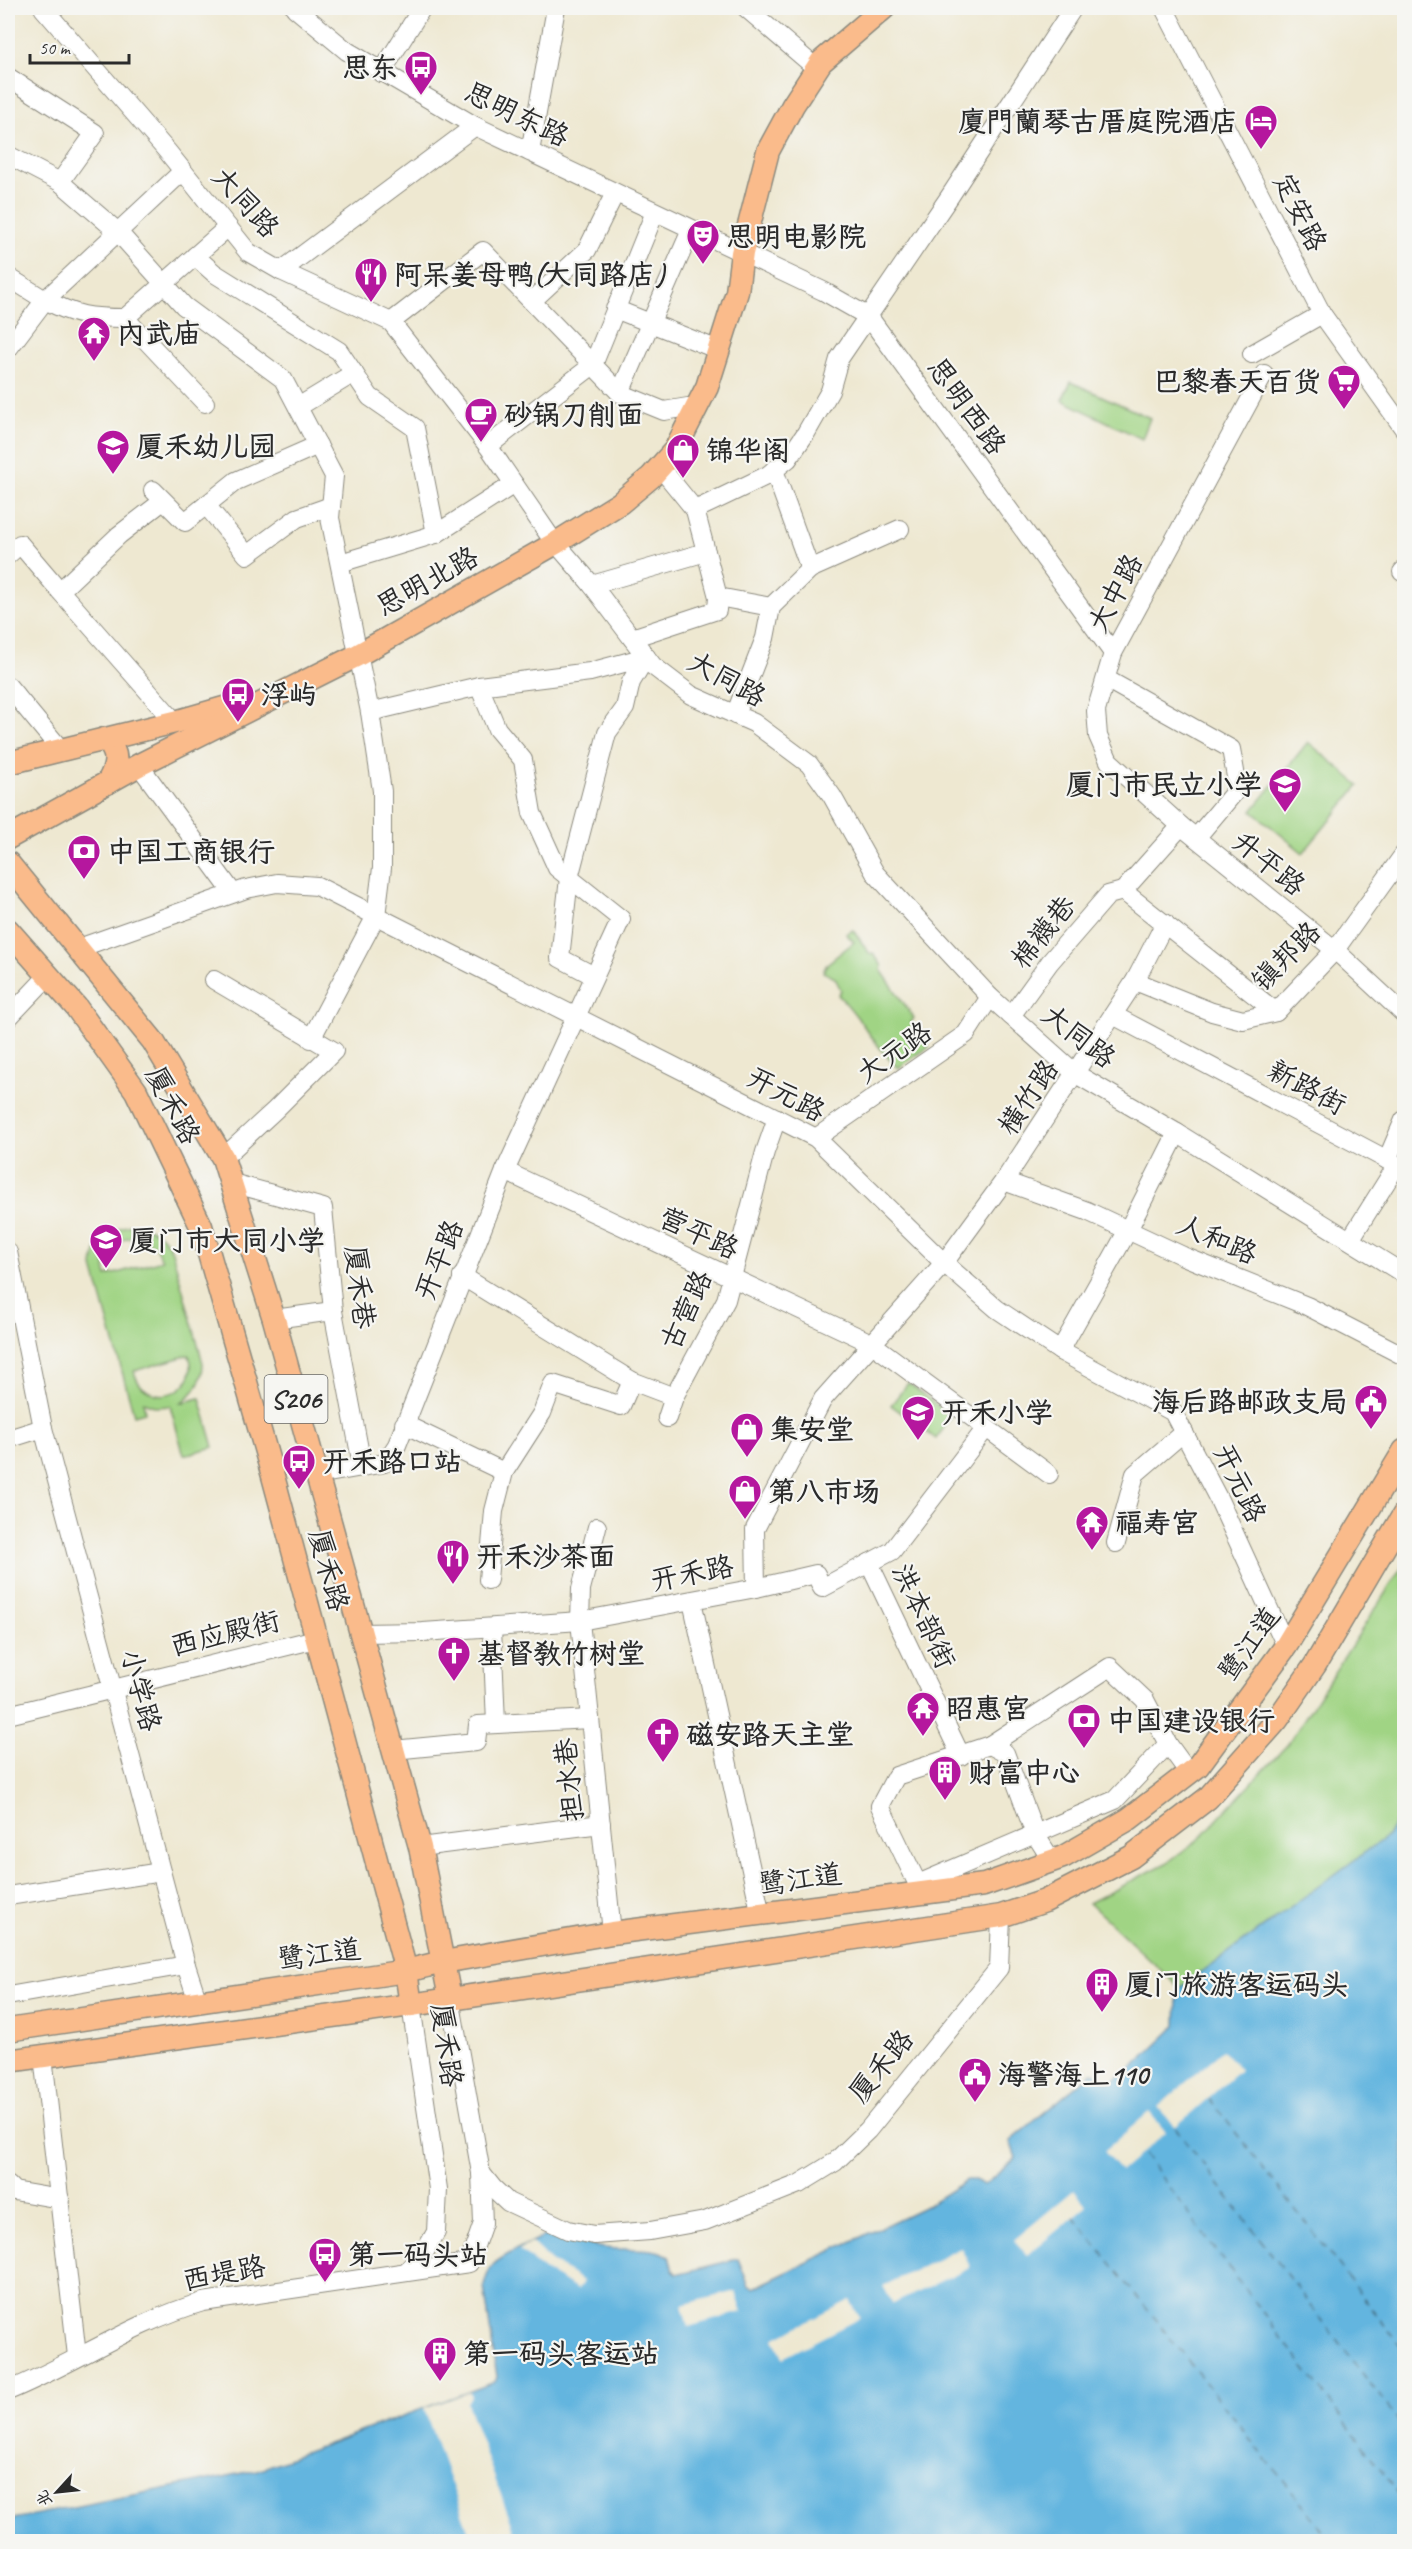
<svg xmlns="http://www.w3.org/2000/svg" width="1412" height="2549" font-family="Caveat,'LXGW WenKai TC',sans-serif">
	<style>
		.green { fill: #a0d484; stroke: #668058; stroke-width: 1.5; fill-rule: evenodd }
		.water { fill: #64b5df; stroke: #487085; stroke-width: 1.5 }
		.pier { fill: #eee8d1 }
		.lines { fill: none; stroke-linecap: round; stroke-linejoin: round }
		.ferry { stroke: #3f5b6a; stroke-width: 1.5; stroke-dasharray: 8 6; stroke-linecap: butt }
		.minor-casing { stroke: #8c8a7e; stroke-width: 20 }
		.major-casing { stroke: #8c8a7e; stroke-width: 25 }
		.minor { stroke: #fff; stroke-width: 18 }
		.major { stroke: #fabb8b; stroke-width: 22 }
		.labels { text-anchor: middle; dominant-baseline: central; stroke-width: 4.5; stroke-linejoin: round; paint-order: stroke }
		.shield { fill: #f6f6f2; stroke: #686867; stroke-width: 1.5 }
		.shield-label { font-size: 27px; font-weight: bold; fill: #2b2b2b }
		.poi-label { font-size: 28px; font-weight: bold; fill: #2b2b2b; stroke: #f6f6f2; text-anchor: start }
		.street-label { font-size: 28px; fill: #2b2b2b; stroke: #f6f6f2 }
	</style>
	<rect width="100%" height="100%" fill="#f6f6f2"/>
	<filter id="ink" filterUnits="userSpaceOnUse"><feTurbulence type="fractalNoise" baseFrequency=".0167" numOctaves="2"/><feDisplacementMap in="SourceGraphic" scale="12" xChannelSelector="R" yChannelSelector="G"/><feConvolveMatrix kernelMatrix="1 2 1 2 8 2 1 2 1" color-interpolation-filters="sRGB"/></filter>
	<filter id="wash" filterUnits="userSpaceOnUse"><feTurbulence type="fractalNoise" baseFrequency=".008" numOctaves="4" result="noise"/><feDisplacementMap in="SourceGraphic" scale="24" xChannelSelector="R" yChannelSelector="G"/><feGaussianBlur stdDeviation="1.35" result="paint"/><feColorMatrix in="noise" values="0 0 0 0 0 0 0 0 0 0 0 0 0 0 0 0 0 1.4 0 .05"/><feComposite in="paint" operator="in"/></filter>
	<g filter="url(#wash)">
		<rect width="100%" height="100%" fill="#eee8d1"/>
		<g class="green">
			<path d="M1071,382L1150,418L1142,439L1062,400Z"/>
			<path d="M1308,742L1359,785L1303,853L1252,811Z"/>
			<path d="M853,930L870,954L873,953L882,966L881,970L914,1018L911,1022L929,1047L898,1068C875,1047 861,1017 838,995L841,990L835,978L823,972L827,964L854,942L846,934Z"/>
			<path d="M131,1225C149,1225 164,1234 172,1251L203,1363C203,1381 195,1394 180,1403L200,1398L214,1447L184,1455L170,1406L157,1407L143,1402L145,1412L134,1415L93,1267C94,1244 108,1229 131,1225ZM138,1237L154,1245L162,1260L107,1276C100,1254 116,1236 138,1237ZM189,1355C203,1395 143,1412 134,1371Z"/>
			<path d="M908,1383L952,1417L936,1439L891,1405Z"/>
			<path d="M1404,1564V1808L1387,1836L1180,1988L1089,1903L1168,1862L1200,1838L1288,1744Z"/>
		</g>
		<path class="water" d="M1404,1808V2541L8,2542V2520L258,2470L495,2382L497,2377L484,2286C486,2278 488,2270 493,2265C499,2258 542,2235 551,2234C566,2234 588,2246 605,2248C624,2251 652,2245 669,2256L673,2270L677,2274L738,2259L749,2286L754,2288L928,2205L967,2180H975L984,2185L1016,2158L1010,2141L1092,2073H1098L1107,2082H1112L1141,2060L1176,2026L1177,1996L1180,1988L1387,1836Z"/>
		<g class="pier">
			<path d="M1223,2050L1240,2070L1175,2127L1158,2107Z"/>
			<path d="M1149,2112L1166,2132L1121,2171L1104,2151Z"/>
			<path d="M1074,2190L1087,2206L1027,2255L1014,2240Z"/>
			<path d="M531,2242L551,2261L583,2281L578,2290L544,2270L519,2250Z"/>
			<path d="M961,2248L970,2267L893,2304L883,2286Z"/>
			<path d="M736,2291L742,2312L688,2327L682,2305Z"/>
			<path d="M850,2300L860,2318L783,2358L774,2339Z"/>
			<path d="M469,2392L471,2396L467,2403L518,2541H472L424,2409Z"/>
		</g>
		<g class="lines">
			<g class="ferry">
				<path d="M1209,2098L1404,2350"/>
				<path d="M1175,2127L1404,2428"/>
				<path d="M1144,2154L1404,2501"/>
				<path d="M1074,2217L1332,2542"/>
			</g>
		</g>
	</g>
	<g filter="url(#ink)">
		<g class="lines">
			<defs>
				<g id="minor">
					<path d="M43,8L167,151L248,252L281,271L391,322L488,446L549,535L592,585L653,666L691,695L754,723L809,764L832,796L875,873L990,997L1076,1074L1177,1133L1404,1274"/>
					<path d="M295,8L347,51L475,126L823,291L869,317L1113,653"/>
					<path d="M746,8L809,62"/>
					<path d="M1164,8L1322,314L1404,429"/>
					<path d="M381,73L422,8"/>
					<path d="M8,77L95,133L60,182"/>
					<path d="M530,152L556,8"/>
					<path d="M8,155L60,182L118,232L184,306L283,379L334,476L330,518L370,712L382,791V868L376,916L311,1039"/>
					<path d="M195,256L214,273L339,351L370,397L415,428L436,534"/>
					<path d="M281,271L475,126"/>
					<path d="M8,277L45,300L183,171"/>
					<path d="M532,301L587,250L615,193"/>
					<path d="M615,309L711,347"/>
					<path d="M125,318L205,403"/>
					<path d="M391,322L483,251L620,393L664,411L688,407"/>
					<path d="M8,349L45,300C76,316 90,318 125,318L228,227"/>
					<path d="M1252,354L1322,314"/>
					<path d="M1264,374L1113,653L1096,711L1098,736L1109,761L1181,826L1335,950L1404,1014"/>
					<path d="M620,393L691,230"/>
					<path d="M298,407L354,373"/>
					<path d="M488,446L593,365L655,212"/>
					<path d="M774,470L810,569"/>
					<path d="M153,490L185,522L236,481L318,445"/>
					<path d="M163,501L119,535L60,591L175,722"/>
					<path d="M206,505L247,555L297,518L331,506"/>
					<path d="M695,510L768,475L788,459L806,433L830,391L839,359L950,196L1073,8"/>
					<path d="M8,555L20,544L60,591"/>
					<path d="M340,563L436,534L514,484"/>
					<path d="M1402,572L1404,570"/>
					<path d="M592,585L706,552"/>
					<path d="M718,597L771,607"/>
					<path d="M632,638L717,610L718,597L695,510L660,467"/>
					<path d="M1106,679L1231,749L1238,788L1196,838"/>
					<path d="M8,686L61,750"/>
					<path d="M370,712L479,686L590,672L646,657"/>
					<path d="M735,715L765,638L771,607L810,569L900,529"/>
					<path d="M139,765L233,893"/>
					<path d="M1181,826L1123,891L1276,1012"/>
					<path d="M79,948L246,889L277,883L317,886L816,1138L944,1263L997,1309L1060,1351L1173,1412L1219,1500L1286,1646"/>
					<path d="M594,976L560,958L569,878L607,733L625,708L631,682L646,657"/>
					<path d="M214,980L334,1051L275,1110L223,1158"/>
					<path d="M1135,981L1212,1012L1243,1020L1276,1012L1335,950L1404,854"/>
					<path d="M1113,1015L1397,1165L1350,1240"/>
					<path d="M1011,1016L1050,962L1108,895L1123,891"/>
					<path d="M8,1018L48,976"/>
					<path d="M816,1138L966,1034L990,997"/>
					<path d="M1387,1160L1404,1120"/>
					<path d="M505,1171L871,1343L1049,1474"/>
					<path d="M1004,1181L1087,1211L1183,1256L1307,1306L1404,1356"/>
					<path d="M232,1183L323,1208L333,1311L362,1465"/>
					<path d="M8,1252L43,1428L186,1965L8,1996"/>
					<path d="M462,1276L632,1381L674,1397"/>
					<path d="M274,1319L333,1311"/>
					<path d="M1060,1351L1128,1230L1177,1133"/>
					<path d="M667,1418L674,1397L726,1300L765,1152L777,1118"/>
					<path d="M404,1424L504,1472"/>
					<path d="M8,1439L43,1428"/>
					<path d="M317,1475L385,1463L397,1445L505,1171L621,919L557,868L532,813L523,760L497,729L479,686"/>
					<path d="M597,1527L581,1589L580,1621L612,1933"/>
					<path d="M1116,1543L1135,1474L1184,1432"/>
					<path d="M869,1563L961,1756"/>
					<path d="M488,1580L494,1511L504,1472L542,1413L553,1384L621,1406L632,1381"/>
					<path d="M756,1588L816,1574L822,1588L892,1551L986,1428"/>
					<path d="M692,1601L761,1915"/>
					<path d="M492,1628L496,1724"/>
					<path d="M360,1633L423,1632L580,1621L756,1588L755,1529L823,1399L944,1263L1004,1181L1135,981L1165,923"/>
					<path d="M8,1715L316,1639"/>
					<path d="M1168,1744L1189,1773"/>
					<path d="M393,1750L476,1742L478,1725L590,1719"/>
					<path d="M420,1847L601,1824"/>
					<path d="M918,1884L1115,1800L1168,1744L1145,1700L1110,1667L990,1745"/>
					<path d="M922,1893L880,1806L896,1776L990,1745L1005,1753L1035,1834L1052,1861"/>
					<path d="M8,1896L161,1872"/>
					<path d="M186,1965L198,2002"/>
					<path d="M43,2056L77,2356"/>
					<path d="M481,2173L493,2188L508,2202L568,2230L594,2235L650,2231L705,2221L799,2184L835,2162L868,2130L999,1968L1001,1916"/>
					<path d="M8,2185L14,2191L60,2199"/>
					<path d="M406,2272L424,2253L436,2232L438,2189L411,2005"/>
					<path d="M8,2391C74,2364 133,2322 203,2302L469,2263L483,2223L481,2173L450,1998"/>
				</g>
				<g id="major">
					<path d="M105,739C120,753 117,766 108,782"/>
					<path d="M8,763L175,722L241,703"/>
					<path d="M8,838L139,765L358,655L556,543L620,503L651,477L675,450L707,387L737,292L742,253L768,151L793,105L821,62L884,8"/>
					<path d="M8,863L153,1041L223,1158L274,1319L420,1847L450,1998"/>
					<path d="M8,930L76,1007L136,1091L201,1226L273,1476L406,1971L411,2005"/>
					<path d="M8,2030L406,1971L443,1962L612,1933L984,1885L1063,1857L1129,1819L1198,1766L1286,1646L1404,1451"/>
					<path d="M8,2061L411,2005L1001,1916L1045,1901L1131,1857L1208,1798L1277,1720L1315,1665L1404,1514"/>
				</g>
			</defs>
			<use href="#minor" class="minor-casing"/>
			<use href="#major" class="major-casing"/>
			<use href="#minor" class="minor"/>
			<use href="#major" class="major"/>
		</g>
	</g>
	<defs>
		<symbol id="bus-pin" viewBox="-11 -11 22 30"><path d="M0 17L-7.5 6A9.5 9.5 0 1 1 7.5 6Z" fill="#b5179e" stroke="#f6f6f2"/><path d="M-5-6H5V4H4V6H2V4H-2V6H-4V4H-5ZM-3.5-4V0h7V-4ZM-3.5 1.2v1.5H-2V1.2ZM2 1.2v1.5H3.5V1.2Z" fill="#fff"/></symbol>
		<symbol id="hotel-pin" viewBox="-11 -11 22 30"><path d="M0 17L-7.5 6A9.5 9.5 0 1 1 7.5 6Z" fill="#b5179e" stroke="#f6f6f2"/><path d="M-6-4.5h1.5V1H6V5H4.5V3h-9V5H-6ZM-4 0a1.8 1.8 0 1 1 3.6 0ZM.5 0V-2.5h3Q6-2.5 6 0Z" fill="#fff"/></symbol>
		<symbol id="theatre-pin" viewBox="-11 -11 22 30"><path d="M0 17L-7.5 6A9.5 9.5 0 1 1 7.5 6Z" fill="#b5179e" stroke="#f6f6f2"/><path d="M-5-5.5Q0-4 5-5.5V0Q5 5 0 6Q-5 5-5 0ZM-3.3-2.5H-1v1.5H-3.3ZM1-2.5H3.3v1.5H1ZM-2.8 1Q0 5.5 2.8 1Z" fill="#fff"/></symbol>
		<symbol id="restaurant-pin" viewBox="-11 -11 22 30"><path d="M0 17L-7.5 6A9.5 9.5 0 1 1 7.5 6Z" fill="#b5179e" stroke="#f6f6f2"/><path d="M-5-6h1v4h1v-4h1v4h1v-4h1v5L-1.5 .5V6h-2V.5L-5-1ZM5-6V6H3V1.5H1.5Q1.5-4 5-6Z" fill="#fff"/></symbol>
		<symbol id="temple-pin" viewBox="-11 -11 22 30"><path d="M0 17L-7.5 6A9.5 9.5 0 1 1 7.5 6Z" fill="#b5179e" stroke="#f6f6f2"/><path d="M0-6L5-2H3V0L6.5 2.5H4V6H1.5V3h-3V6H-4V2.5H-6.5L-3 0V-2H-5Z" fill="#fff"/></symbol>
		<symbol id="supermarket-pin" viewBox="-11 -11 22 30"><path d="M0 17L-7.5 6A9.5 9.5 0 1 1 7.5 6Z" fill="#b5179e" stroke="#f6f6f2"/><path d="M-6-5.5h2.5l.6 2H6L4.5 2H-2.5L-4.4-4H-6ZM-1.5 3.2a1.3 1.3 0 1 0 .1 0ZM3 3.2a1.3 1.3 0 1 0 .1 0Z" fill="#fff"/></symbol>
		<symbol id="cafe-pin" viewBox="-11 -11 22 30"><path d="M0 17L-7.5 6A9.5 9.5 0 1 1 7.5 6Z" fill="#b5179e" stroke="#f6f6f2"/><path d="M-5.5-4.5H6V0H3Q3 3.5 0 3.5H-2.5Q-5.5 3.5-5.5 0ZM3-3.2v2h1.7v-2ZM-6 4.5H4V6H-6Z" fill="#fff"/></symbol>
		<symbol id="school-pin" viewBox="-11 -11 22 30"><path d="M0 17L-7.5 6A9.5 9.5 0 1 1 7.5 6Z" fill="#b5179e" stroke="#f6f6f2"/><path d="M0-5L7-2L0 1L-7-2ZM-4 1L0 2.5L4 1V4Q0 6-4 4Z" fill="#fff"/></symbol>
		<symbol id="shop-pin" viewBox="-11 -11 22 30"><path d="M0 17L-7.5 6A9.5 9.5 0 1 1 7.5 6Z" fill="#b5179e" stroke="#f6f6f2"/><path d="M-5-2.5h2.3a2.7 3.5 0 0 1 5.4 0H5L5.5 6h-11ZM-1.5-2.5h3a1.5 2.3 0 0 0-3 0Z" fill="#fff"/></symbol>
		<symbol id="bank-pin" viewBox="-11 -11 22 30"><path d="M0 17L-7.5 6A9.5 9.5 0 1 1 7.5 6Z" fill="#b5179e" stroke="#f6f6f2"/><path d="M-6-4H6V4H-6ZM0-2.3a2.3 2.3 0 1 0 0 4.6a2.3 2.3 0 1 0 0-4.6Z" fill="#fff"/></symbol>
		<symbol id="civic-pin" viewBox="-11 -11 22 30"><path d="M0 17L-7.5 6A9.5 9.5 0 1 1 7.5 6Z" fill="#b5179e" stroke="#f6f6f2"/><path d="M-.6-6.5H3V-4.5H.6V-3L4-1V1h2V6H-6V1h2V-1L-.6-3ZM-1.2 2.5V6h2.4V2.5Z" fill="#fff"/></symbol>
		<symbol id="church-pin" viewBox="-11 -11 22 30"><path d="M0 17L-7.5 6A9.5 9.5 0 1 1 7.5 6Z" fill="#b5179e" stroke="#f6f6f2"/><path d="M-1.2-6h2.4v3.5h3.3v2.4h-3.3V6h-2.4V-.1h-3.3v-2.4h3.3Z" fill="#fff"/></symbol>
		<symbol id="building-pin" viewBox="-11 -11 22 30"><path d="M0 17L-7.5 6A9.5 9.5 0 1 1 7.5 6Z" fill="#b5179e" stroke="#f6f6f2"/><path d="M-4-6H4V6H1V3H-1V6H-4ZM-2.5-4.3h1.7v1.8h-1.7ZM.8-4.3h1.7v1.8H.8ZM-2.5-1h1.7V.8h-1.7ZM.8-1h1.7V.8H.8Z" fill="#fff"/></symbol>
	</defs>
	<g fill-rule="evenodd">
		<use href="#bus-pin" x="402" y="48" width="38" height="52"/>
		<use href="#hotel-pin" x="1242" y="102" width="38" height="52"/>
		<use href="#theatre-pin" x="684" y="217" width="38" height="52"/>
		<use href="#restaurant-pin" x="352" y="255" width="38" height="52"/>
		<use href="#temple-pin" x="75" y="314" width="38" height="52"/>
		<use href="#supermarket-pin" x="1325" y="362" width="38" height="52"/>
		<use href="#cafe-pin" x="462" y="395" width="38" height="52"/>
		<use href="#school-pin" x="94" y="427" width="38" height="52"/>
		<use href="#shop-pin" x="664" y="431" width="38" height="52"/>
		<use href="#bus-pin" x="219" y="675" width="38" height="52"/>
		<use href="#school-pin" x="1266" y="765" width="38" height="52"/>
		<use href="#bank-pin" x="65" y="832" width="38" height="52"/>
		<use href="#school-pin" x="87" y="1221" width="38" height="52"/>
		<use href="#civic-pin" x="1352" y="1382" width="38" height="52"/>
		<use href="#school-pin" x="899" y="1393" width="38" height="52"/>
		<use href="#shop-pin" x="728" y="1410" width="38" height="52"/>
		<use href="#bus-pin" x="280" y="1442" width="38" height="52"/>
		<use href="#shop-pin" x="726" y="1472" width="38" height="52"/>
		<use href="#temple-pin" x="1073" y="1503" width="38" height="52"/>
		<use href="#restaurant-pin" x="434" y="1537" width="38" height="52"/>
		<use href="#church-pin" x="435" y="1634" width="38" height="52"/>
		<use href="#temple-pin" x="904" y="1689" width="38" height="52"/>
		<use href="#bank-pin" x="1065" y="1701" width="38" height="52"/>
		<use href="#church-pin" x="644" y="1715" width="38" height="52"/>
		<use href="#building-pin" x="926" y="1753" width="38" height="52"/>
		<use href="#building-pin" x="1083" y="1965" width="38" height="52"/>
		<use href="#civic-pin" x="956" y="2055" width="38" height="52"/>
		<use href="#bus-pin" x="306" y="2235" width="38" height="52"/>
		<use href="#building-pin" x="421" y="2334" width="38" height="52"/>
	</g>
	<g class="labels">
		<rect class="shield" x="264.5" y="1375" width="63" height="48" rx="4.5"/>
		<g class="shield-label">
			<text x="296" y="1399">S206</text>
		</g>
		<g class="poi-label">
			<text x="398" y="67" text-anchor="end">思东</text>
			<text x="1238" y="121" text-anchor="end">廈門蘭琴古厝庭院酒店</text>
			<text x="726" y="236">思明电影院</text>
			<text x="394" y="274">阿呆姜母鸭(大同路店)</text>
			<text x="117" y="333">内武庙</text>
			<text x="1321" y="381" text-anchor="end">巴黎春天百货</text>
			<text x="504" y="414">砂锅刀削面</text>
			<text x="136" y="446">厦禾幼儿园</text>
			<text x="706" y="450">锦华阁</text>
			<text x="261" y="694">浮屿</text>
			<text x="1262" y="784" text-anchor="end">厦门市民立小学</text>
			<text x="107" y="851">中国工商银行</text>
			<text x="129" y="1240">厦门市大同小学</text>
			<text x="1348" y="1401" text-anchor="end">海后路邮政支局</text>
			<text x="941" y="1412">开禾小学</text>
			<text x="770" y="1429">集安堂</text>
			<text x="322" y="1461">开禾路口站</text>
			<text x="768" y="1491">第八市场</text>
			<text x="1115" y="1522">福寿宫</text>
			<text x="476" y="1556">开禾沙茶面</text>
			<text x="477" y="1653">基督教竹树堂</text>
			<text x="946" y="1708">昭惠宫</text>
			<text x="1107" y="1720">中国建设银行</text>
			<text x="686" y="1734">磁安路天主堂</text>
			<text x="968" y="1772">财富中心</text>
			<text x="1125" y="1984">厦门旅游客运码头</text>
			<text x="998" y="2074">海警海上110</text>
			<text x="348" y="2254">第一码头站</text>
			<text x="463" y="2353">第一码头客运站</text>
		</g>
		<g class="street-label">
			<text transform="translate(517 114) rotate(26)">思明东路</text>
			<text transform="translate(246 202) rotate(48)">大同路</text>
			<text transform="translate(1300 212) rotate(63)">定安路</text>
			<text transform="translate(967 406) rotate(54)">思明西路</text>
			<text transform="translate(427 581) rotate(-29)">思明北路</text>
			<text transform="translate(1115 593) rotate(-62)">大中路</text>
			<text transform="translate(727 679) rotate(29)">大同路</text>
			<text transform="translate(1269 863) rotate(39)">升平路</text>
			<text transform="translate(1043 932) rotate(-51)">棉襪巷</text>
			<text transform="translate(1286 956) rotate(-45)">镇邦路</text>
			<text transform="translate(1079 1036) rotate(38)">大同路</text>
			<text transform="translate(894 1052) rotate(-35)">大元路</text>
			<text transform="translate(1307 1087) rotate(28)">新路街</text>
			<text transform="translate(786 1094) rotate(28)">开元路</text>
			<text transform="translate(1028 1097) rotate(-56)">横竹路</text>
			<text transform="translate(173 1105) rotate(62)">厦禾路</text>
			<text transform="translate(699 1233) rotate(25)">营平路</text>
			<text transform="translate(1217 1239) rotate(23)">人和路</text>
			<text transform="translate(439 1260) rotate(-68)">开平路</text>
			<text transform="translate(360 1287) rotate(83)">厦禾巷</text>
			<text transform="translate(686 1310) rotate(-65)">古营路</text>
			<text transform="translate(1240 1483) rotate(64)">开元路</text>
			<text transform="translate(329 1570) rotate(75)">厦禾路</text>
			<text transform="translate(692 1573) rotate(-11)">开禾路</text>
			<text transform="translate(924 1616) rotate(65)">洪本部街</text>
			<text transform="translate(225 1633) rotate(-14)">西应殿街</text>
			<text transform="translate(1249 1644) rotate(-55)">鹭江道</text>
			<text transform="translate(141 1690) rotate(75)">小学路</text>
			<text transform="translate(569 1780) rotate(-96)">担水巷</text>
			<text transform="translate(800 1879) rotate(-8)">鹭江道</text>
			<text transform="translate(319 1954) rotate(-8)">鹭江道</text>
			<text transform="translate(447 2045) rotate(82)">厦禾路</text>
			<text transform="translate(881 2066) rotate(-51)">厦禾路</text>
			<text transform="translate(224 2273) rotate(-11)">西堤路</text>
		</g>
	</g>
	<rect width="1412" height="2549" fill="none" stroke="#f6f6f2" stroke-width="30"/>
	<g transform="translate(57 2492) rotate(243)" stroke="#f6f6f2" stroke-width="4.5" paint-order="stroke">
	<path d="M0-4.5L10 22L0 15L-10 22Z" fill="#2b2b2b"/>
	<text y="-9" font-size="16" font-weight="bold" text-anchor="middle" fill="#2b2b2b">北</text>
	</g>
	<path d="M30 54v9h99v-9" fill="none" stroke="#2b2b2b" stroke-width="3"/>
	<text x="39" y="54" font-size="18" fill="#2b2b2b" stroke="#f6f6f2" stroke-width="4.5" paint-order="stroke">50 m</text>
</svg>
